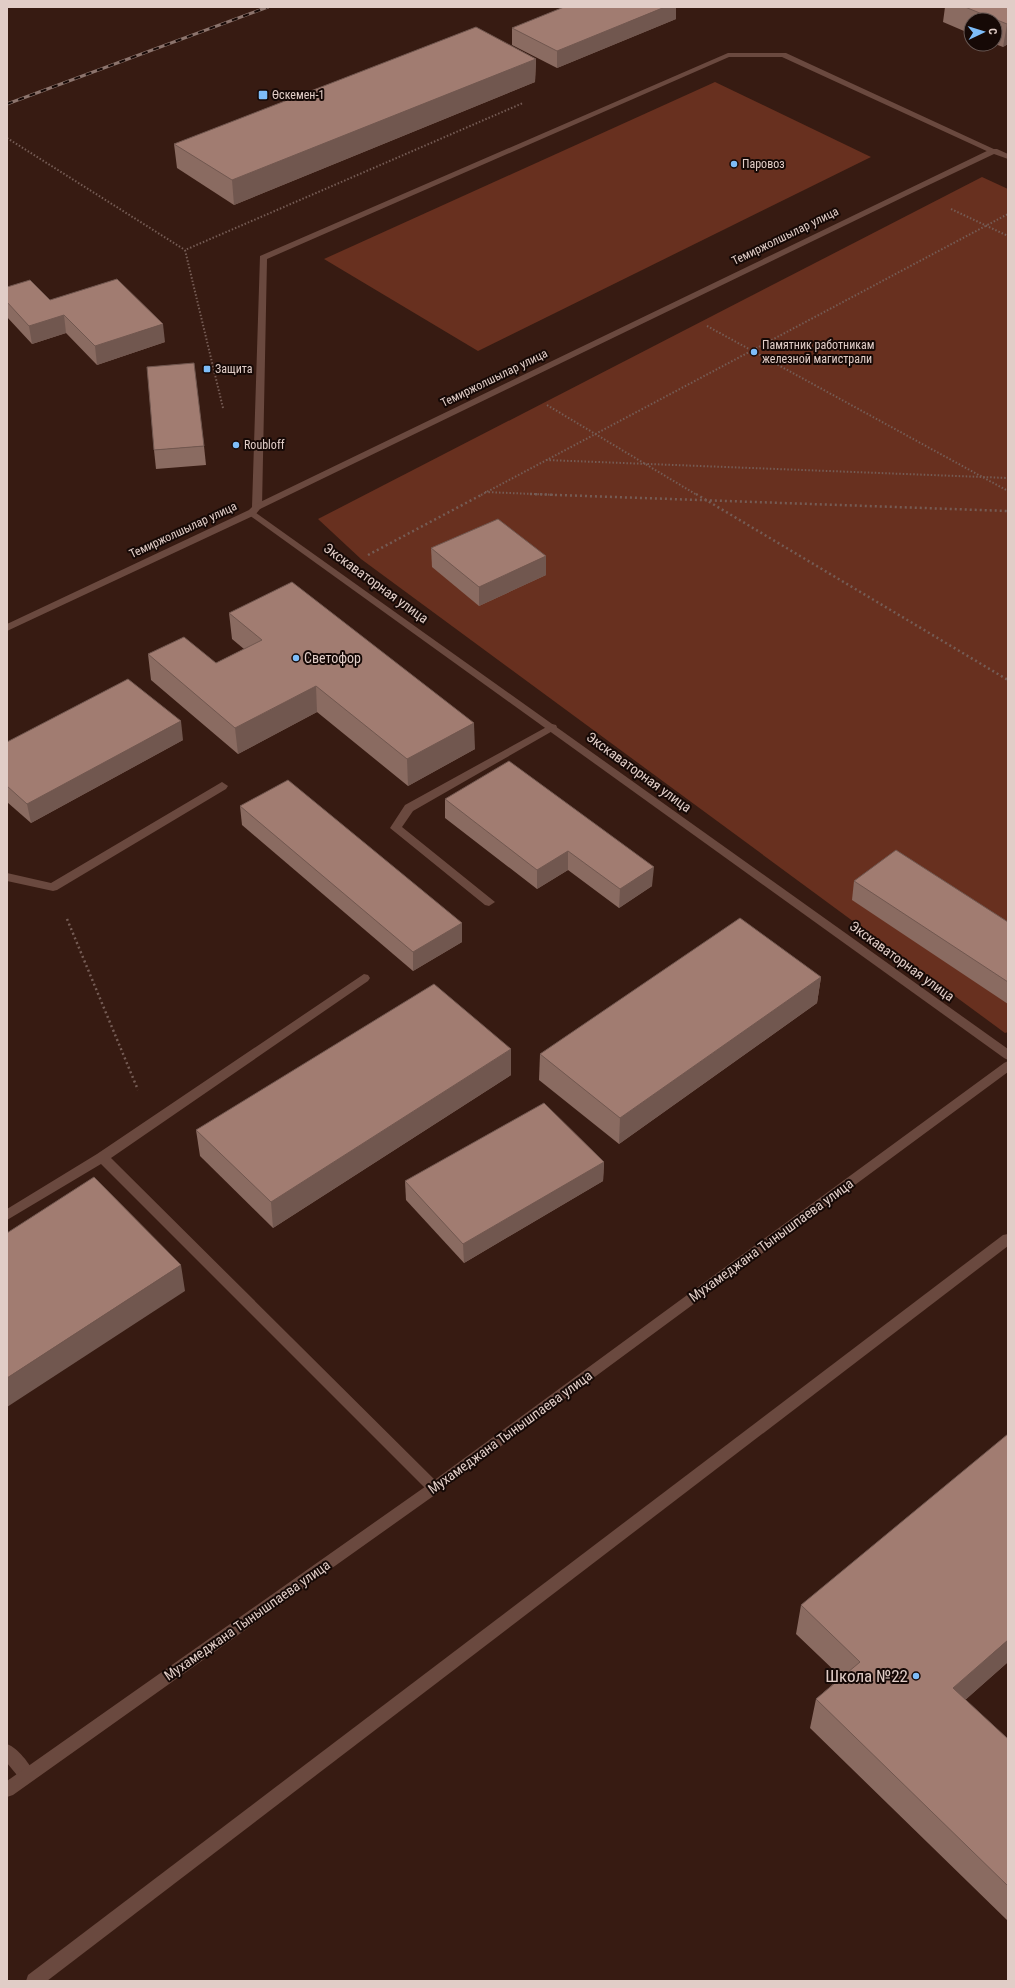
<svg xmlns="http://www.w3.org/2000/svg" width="1015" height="1988" font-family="'Roboto Condensed',sans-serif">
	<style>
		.green { fill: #68301f }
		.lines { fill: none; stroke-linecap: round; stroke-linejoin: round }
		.path-far1 { stroke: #755c55; stroke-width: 2; stroke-dasharray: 1.5 2; stroke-linecap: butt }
		.path { stroke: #755c55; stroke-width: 2.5; stroke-dasharray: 2 3; stroke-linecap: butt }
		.lane { fill: #6a493f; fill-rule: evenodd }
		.street { fill: #6a493f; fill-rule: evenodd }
		.secondary { fill: #6a493f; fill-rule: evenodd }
		.rail-casing { stroke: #8c746d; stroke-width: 3 }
		.rail { stroke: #160906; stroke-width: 2; stroke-dasharray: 6; stroke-linecap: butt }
		.wall { fill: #8a6b61 }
		.shaded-wall { fill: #71574f }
		.building { fill: #a17c71; stroke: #71574f }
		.poi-dot { fill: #7ebdf9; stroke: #160906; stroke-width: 1.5 }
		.labels { text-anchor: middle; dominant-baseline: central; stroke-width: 4; stroke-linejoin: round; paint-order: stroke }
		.far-poi-label { font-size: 12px; fill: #e1cdc7; stroke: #160906; text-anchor: start }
		.far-street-label { font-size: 12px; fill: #e1cdc7; stroke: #160906 }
		.street-label { font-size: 14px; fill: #e1cdc7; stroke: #160906 }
		.poi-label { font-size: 14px; fill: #e1cdc7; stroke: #160906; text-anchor: start }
		.near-poi-label { font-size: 17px; fill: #e1cdc7; stroke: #160906; text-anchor: end }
	</style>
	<rect width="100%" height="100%" fill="#371b12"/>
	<g class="green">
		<path d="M715,82L871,157L478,351L324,259Z"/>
		<path d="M982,177L1008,189V1032L1005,1033L361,559L318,519Z"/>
	</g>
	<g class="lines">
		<g class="path-far1">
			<path d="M7,138L185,250"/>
			<path d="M951,209L1008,236"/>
			<path d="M707,326L1008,491"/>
			<path d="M547,405L697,495"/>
			<path d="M223,408L185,250L523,103"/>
			<path d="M546,460L1008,478"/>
			<path d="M485,492L558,495"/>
			<path d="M481,495L1008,214"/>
		</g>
		<g class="path">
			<path d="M530,494L1008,511"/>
			<path d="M696,494L1008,680"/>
			<path d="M368,555L483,494"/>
			<path d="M67,919L138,1090"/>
		</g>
		<g class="lane">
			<path d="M728,53H786L998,151L991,153L782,57H729L267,259L262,507L260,509H254L252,507L260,256Z"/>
			<path d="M552,724L556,725L557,727L556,729L413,811L402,827L495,902L489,906L485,905L390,828L405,805Z"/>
			<path d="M222,782L228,786L226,789L57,890L53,891L7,881V873L51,883Z"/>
			<path d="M364,974L368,975L370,978L368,981L111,1158L439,1484L441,1488L439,1492L434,1494L429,1492L101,1164L7,1220V1209L97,1154Z"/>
			<path d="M1008,1234V1246L47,1981H26L28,1975L1003,1235Z"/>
			<path d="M7,1744C18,1748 30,1764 35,1775L33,1780L27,1782L21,1780L7,1763Z"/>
		</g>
		<g class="street">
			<path d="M252,510L1008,1049V1060L1004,1058L249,515L247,513L249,511Z"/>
			<path d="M1008,1061V1072L439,1492L13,1795L7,1797V1781L429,1484L1004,1063Z"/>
		</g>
		<path class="secondary" d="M991,149H997L1008,154V159L994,154L914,192L260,509L255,515L7,631V624L249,510L254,505Z"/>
		<defs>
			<path id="rail" d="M7,104L268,7"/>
		</defs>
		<use href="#rail" class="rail-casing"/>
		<use href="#rail" class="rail"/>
	</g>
	<g class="wall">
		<path d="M945,7H1008V44L1003,47L995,44V20H971V34L943,22Z"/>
		<path d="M676,19L557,68L512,45V28Z"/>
		<path d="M536,59L535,82L234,205L177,168L174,144Z"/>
		<path d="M7,287L50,300L165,342L97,365L66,333L32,344L7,317Z"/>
		<path d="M204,446L206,465L156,469L154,450Z"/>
		<path d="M431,548L546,575L479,606L432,567Z"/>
		<path d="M229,613L475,749L408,786L317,712L238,754L151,680L148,654L216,663L244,649L232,639Z"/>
		<path d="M183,740L31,823L7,802V742Z"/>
		<path d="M445,799L652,886L619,908L568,870L537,889L445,818Z"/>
		<path d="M240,806L462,923V942L413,971L242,825Z"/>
		<path d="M854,881L1008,922V1004L852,900Z"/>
		<path d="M821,977L817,1003L619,1144L539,1080L540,1054Z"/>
		<path d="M511,1049V1075L273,1228L200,1156L196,1130Z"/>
		<path d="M604,1162L603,1181L464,1263L406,1200L405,1181Z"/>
		<path d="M801,1605L1008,1662L965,1700L1008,1739V1921L810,1728L816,1699L841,1677L796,1634Z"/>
	</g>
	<g class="shaded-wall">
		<path d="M665,7H676V19L557,68V51Z"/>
		<path d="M1008,23V44L1003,47L1007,24Z"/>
		<path d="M536,59L535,82L234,205L232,180Z"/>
		<path d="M64,315L66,333L32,344L29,326Z"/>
		<path d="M163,324L165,342L97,365L95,346Z"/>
		<path d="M546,556V575L479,606V587Z"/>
		<path d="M316,686L317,712L238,754L235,728Z"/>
		<path d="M181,721L183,740L31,823L27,804Z"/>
		<path d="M474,723L475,749L408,786L407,759Z"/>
		<path d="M568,851V870L537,889V870Z"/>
		<path d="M654,867L652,886L619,908L620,889Z"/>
		<path d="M462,923V942L413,971V952Z"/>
		<path d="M821,977L817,1003L619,1144L620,1118Z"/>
		<path d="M511,1049V1075L273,1228L271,1202Z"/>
		<path d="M604,1162L603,1181L464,1263L463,1244Z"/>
		<path d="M181,1265L185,1291L7,1407V1378Z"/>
		<path d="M1008,1640V1662L946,1717L953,1688Z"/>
	</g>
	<g class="building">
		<path d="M564,7H665L557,51L512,28Z"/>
		<path d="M965,7H1008V23L1007,24Z"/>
		<path d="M476,27L536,59L232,180L174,144Z"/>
		<path d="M117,279L163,324L95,346L64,315L29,326L7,302V287L30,280L50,300Z"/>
		<path d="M194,363L204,446L154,450L147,367Z"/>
		<path d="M498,519L546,556L479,587L431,548Z"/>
		<path d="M292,582L474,723L407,759L316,686L235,728L148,654L184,637L216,663L262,640L229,613Z"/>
		<path d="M128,679L181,721L27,804L7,786V742Z"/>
		<path d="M509,761L654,867L620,889L568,851L537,870L445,799Z"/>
		<path d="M288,780L462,923L413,952L240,806Z"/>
		<path d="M896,850L1008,922V982L854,881Z"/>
		<path d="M740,918L821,977L620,1118L540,1054Z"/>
		<path d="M434,984L511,1049L271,1202L196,1130Z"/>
		<path d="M544,1103L604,1162L463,1244L405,1181Z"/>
		<path d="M94,1177L181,1265L7,1378V1233Z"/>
		<path d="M1008,1434V1640L953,1688L1008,1739V1886L816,1699L860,1662L801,1605Z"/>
	</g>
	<g class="poi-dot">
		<rect x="258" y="90" width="10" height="10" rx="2"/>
		<circle cx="734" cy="164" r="4"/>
		<circle cx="754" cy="352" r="4"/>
		<rect x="203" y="365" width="8" height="8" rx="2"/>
		<circle cx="236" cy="445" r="4"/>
		<circle cx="296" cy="658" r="4"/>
		<circle cx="916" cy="1676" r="4"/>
	</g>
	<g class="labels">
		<g class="far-poi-label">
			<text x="272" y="95">Өскемен-1</text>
			<text x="742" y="164">Паровоз</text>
			<text x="762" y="345">Памятник работникам<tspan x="762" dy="14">железной магистрали</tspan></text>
			<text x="215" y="369">Защита</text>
			<text x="244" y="445">Roubloff</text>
		</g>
		<g class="far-street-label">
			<text transform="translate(785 236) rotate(-26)">Темиржолшылар улица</text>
			<text transform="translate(494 378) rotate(-26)">Темиржолшылар улица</text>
			<text transform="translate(183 530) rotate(-25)">Темиржолшылар улица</text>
		</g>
		<g class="street-label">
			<text transform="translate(376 583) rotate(36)">Экскаваторная улица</text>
			<text transform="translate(639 772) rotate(36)">Экскаваторная улица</text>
			<text transform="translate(902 961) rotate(36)">Экскаваторная улица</text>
			<text transform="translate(771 1240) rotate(-36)">Мухамеджана Тынышпаева улица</text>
			<text transform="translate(510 1432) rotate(-36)">Мухамеджана Тынышпаева улица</text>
			<text transform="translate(247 1620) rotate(-35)">Мухамеджана Тынышпаева улица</text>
		</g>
		<g class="poi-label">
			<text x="304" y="658">Светофор</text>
		</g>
		<g class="near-poi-label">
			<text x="908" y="1676">Школа №22</text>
		</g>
	</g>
	<rect width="1015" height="1988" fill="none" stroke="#e1cdc7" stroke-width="16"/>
	<g transform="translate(983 32) rotate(86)"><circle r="19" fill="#160906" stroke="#675753"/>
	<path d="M0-3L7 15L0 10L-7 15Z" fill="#7ebdf9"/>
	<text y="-6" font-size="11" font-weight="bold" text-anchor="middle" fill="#e1cdc7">С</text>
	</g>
</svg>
